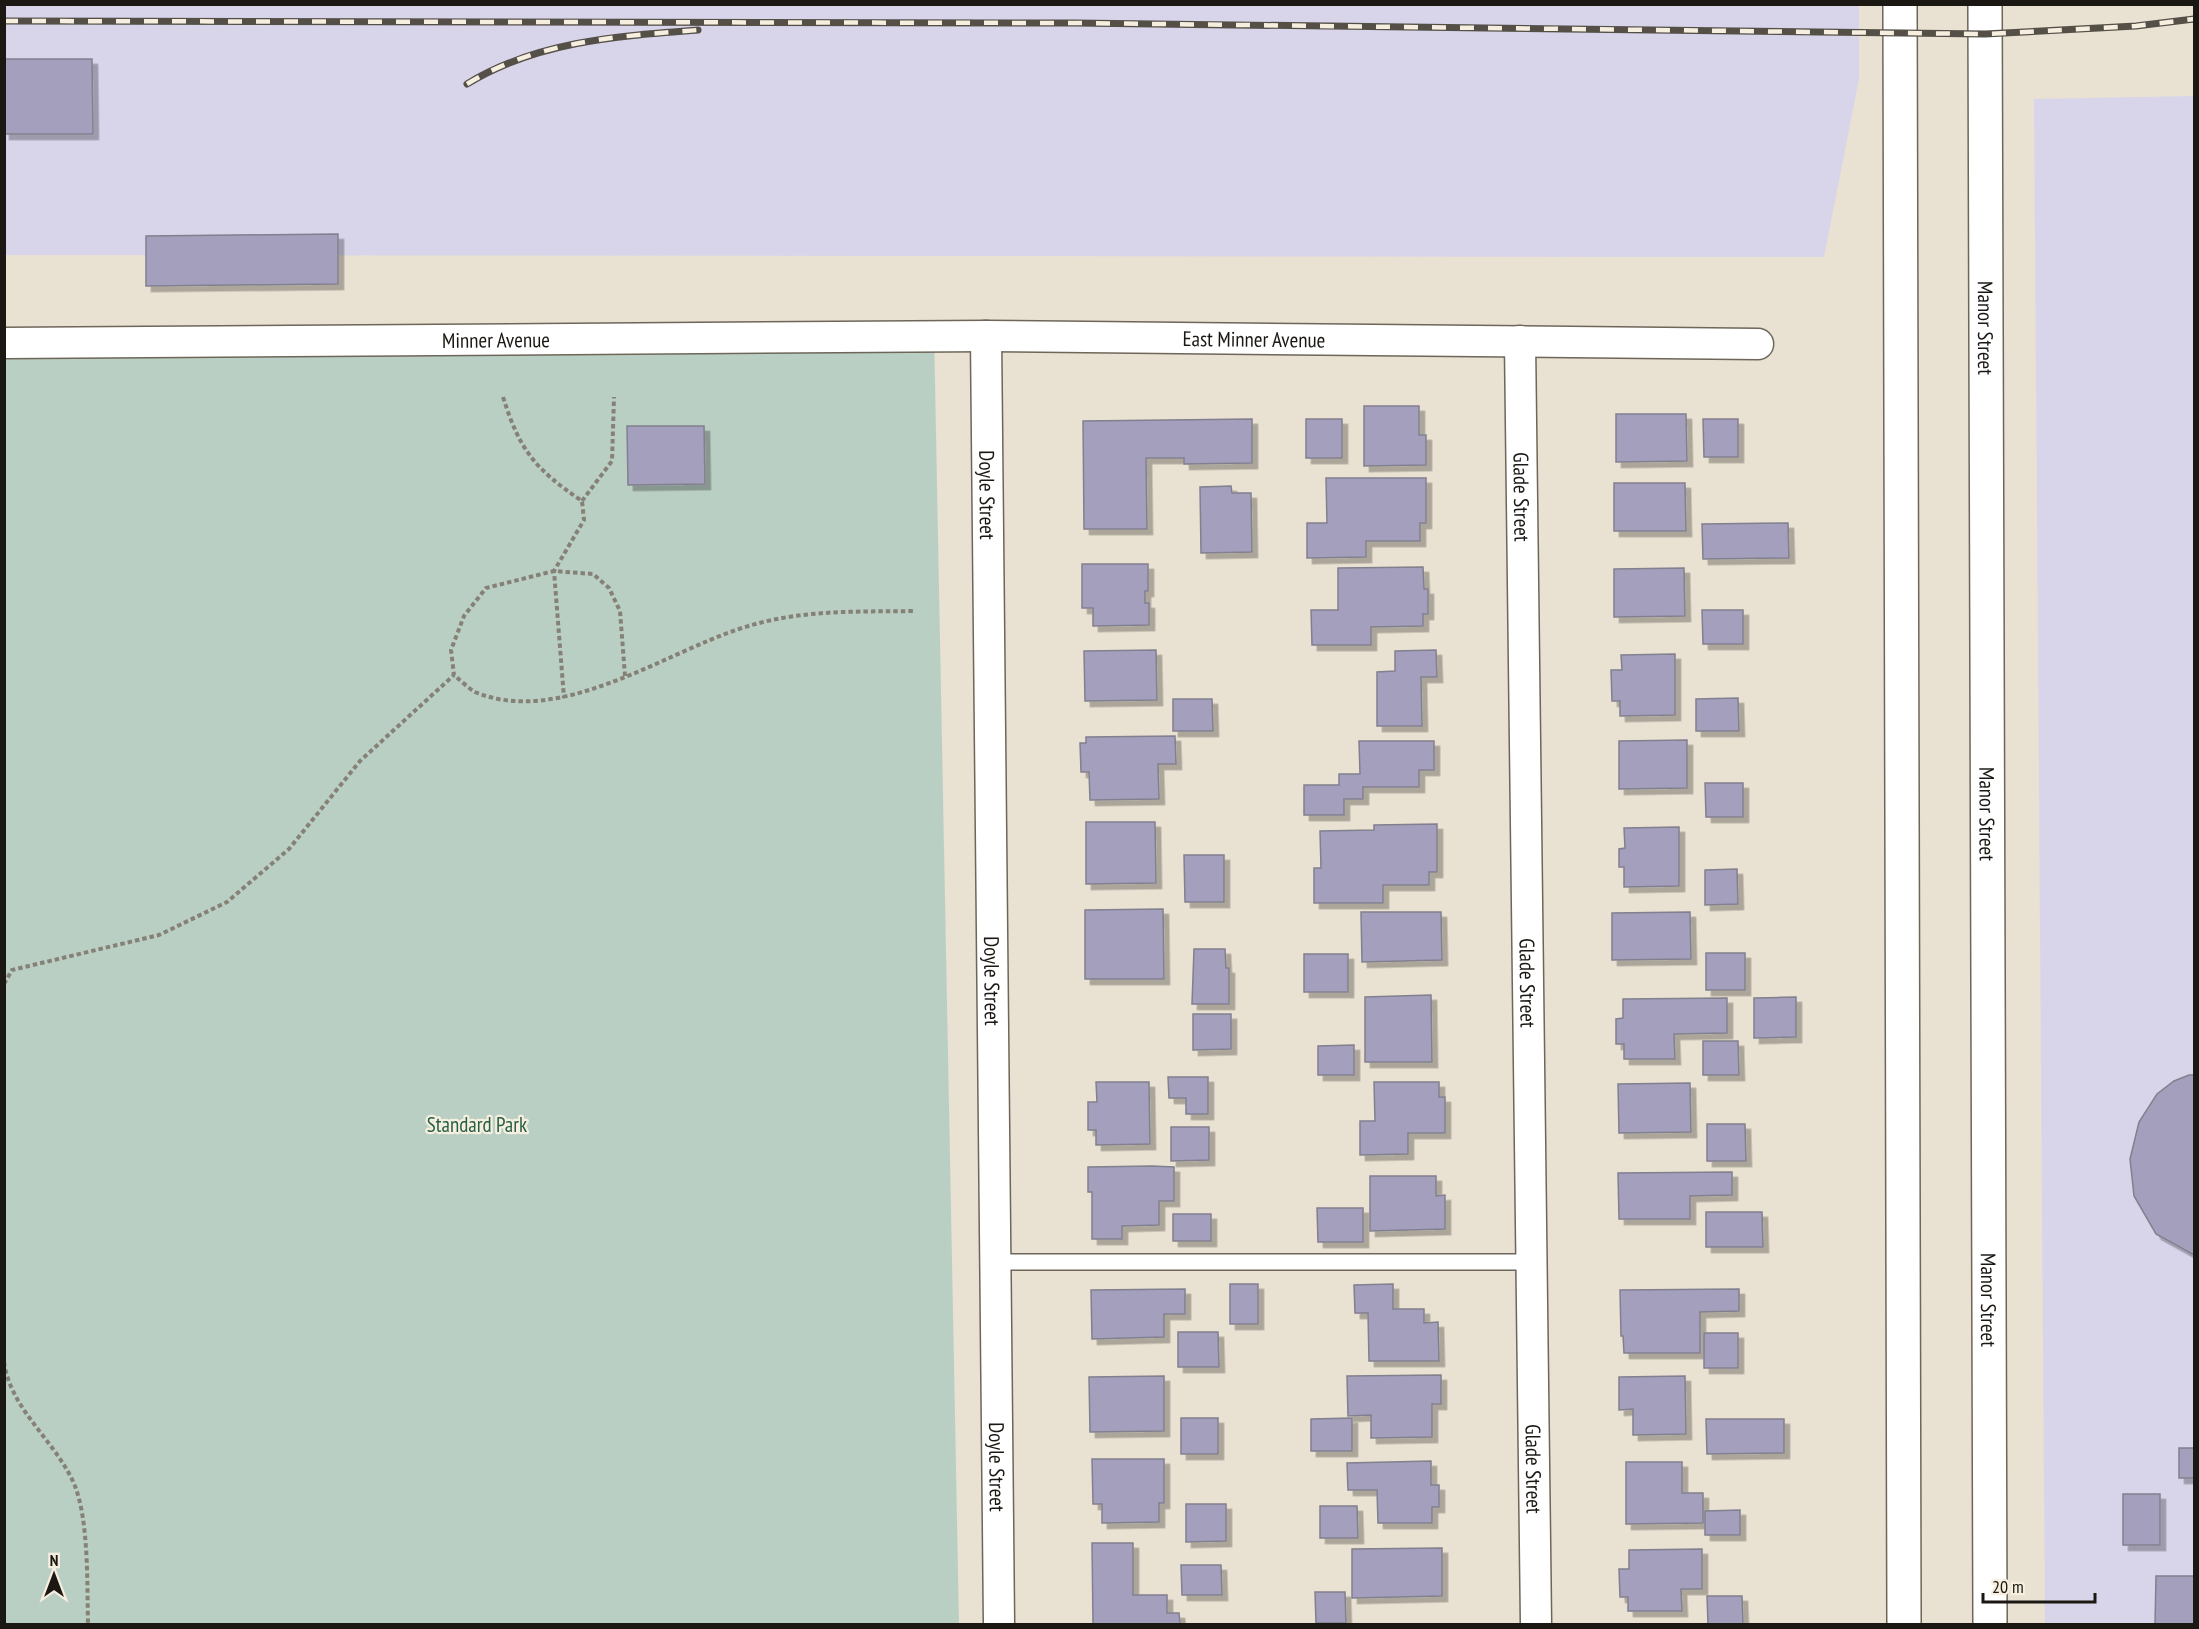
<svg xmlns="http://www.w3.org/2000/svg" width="2199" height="1629" font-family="'PT Sans Narrow',sans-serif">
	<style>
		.industrial { fill: #d8d5eb }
		.green { fill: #bacfc4 }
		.building { fill: #a39fbd; stroke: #82808e; stroke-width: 1.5; filter: url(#shadow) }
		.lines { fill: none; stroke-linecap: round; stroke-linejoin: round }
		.lane-casing { stroke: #6d6659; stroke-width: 18 }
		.street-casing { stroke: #6d6659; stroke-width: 33 }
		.primary-casing { stroke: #6d6659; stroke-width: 36 }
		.path { stroke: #868177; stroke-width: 4; stroke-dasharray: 4.5 3; stroke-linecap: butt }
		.lane { stroke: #fff; stroke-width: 15 }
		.street { stroke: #fff; stroke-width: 30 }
		.primary { stroke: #fff; stroke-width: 33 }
		.rail-casing { stroke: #544f47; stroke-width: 7 }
		.rail { stroke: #f6eedf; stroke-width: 4.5; stroke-dasharray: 14; stroke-linecap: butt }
		.labels { text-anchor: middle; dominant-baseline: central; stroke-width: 4.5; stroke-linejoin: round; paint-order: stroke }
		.street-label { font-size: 21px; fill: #1b1813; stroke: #f6eedf }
		.park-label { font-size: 21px; fill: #266047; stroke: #f6eedf }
	</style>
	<defs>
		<filter id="shadow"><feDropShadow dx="5.5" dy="5.5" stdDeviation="0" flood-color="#0004"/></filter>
	</defs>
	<rect width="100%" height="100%" fill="#e9e1d2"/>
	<g class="industrial">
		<path d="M5,5H1859V79L1824,257L5,255Z"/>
		<path d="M2194,96V1624H2045L2034,99Z"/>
	</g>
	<path class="green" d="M934,329L959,1624H5V356Z"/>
	<g class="building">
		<path d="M4,59H92L93,134H4Z"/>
		<path d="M338,234V284L146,286V236Z"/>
		<path d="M1364,406H1419V435H1426V465L1364,466Z"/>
		<path d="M1616,414H1686L1687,461L1616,462Z"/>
		<path d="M1252,419V463L1184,464V458H1146L1147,529H1084L1083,421Z"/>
		<rect x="1306" y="419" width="36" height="39"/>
		<path d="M1703,419H1738V457H1704Z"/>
		<path d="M627,426H704L705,484L628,485Z"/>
		<path d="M1326,478H1426V523H1420V541H1366V557L1307,558V523H1327Z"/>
		<path d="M1614,483H1685L1686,531H1614Z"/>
		<path d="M1231,486L1232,493H1251L1252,552L1201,553L1200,487Z"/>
		<path d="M1788,523L1789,558L1703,559L1702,524Z"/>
		<path d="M1082,564H1148V591H1145V603H1149V625L1093,626V608H1082Z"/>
		<path d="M1423,567L1424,589H1428V614H1423V626L1371,627V645H1312L1311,610H1338V568Z"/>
		<path d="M1684,568L1685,616L1614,617V569Z"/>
		<path d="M1702,610H1743V644H1703Z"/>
		<path d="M1156,650L1157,700L1085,701L1084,651Z"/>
		<path d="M1436,650L1437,677H1421L1422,726H1377V672L1395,671V651Z"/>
		<path d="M1675,654V715L1620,716V701H1612L1611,670H1622L1621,655Z"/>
		<path d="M1738,698L1739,731H1696V699Z"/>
		<path d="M1173,699H1212L1213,731H1173Z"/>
		<path d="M1175,736L1176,764H1158L1159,799L1090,800L1089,772H1081L1080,743H1086V737Z"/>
		<path d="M1687,740V788L1619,789V741Z"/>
		<path d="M1359,741H1434V770H1419V787H1363V799H1344V815H1304V785H1339V774H1360Z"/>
		<path d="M1705,783H1743V817H1706Z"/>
		<path d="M1086,822H1155L1156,883L1086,884Z"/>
		<path d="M1437,824V872H1429V885H1383V903H1314V868H1321L1320,831L1374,830V825Z"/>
		<path d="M1679,827V886L1624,887V867H1619V849L1625,848L1624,828Z"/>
		<path d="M1184,855H1224V902H1185Z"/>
		<path d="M1737,869L1738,904L1705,905V870Z"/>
		<path d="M1163,909L1164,979H1085V910Z"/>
		<path d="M1361,912H1441L1442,960L1362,962Z"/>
		<path d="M1690,912L1691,959L1612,960V913Z"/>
		<path d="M1194,949H1225L1226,968H1229V1004H1192Z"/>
		<rect x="1706" y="953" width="39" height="37"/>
		<rect x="1304" y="954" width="44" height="38"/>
		<path d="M1431,995L1432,1062H1365V997Z"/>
		<path d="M1796,997V1037L1754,1038V998Z"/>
		<path d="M1727,998V1033L1674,1034L1675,1059H1624V1044H1616V1019L1623,1018V999Z"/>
		<path d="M1193,1014H1231V1049L1193,1050Z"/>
		<path d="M1703,1041H1738L1739,1075H1703Z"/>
		<path d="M1354,1045V1075H1318V1046Z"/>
		<path d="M2189,1075H2194V1255L2156,1234L2134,1196L2130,1159L2139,1122L2157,1094L2174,1081Z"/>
		<path d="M1168,1077H1208V1114H1186V1098H1169Z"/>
		<path d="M1096,1082H1149L1150,1144L1096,1145V1130H1088V1102H1097Z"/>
		<path d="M1374,1082H1439V1097H1445V1133H1408V1154L1360,1155V1121H1375Z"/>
		<path d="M1690,1083L1691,1132L1619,1133L1618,1084Z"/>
		<path d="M1707,1124H1745L1746,1161H1707Z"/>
		<path d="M1171,1127H1209V1160L1171,1161Z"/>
		<path d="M1152,1166L1174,1167V1201H1159V1225L1122,1226V1239H1092V1192H1088V1167Z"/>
		<path d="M1732,1172V1195L1690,1196V1219H1619L1618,1173Z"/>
		<path d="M1370,1176H1436V1196L1445,1195V1229L1370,1231Z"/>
		<path d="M1317,1208H1363V1242H1318Z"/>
		<path d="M1706,1212H1762L1763,1247H1706Z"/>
		<rect x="1173" y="1214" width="38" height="27"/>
		<rect x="1230" y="1284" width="28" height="40"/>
		<path d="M1393,1284V1309H1424V1323L1438,1322L1439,1361H1369L1368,1313H1355L1354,1285Z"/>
		<path d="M1185,1289V1314H1164V1337L1092,1339L1091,1290Z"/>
		<path d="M1739,1289V1311L1700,1312V1353H1624L1623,1336H1621L1620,1290Z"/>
		<path d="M1178,1332H1218L1219,1367H1178Z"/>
		<rect x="1704" y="1333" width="34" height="35"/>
		<path d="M1441,1375V1404H1432V1437L1371,1438V1415L1348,1416L1347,1376Z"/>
		<path d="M1164,1376V1431L1090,1432L1089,1377Z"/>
		<path d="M1685,1376L1686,1434L1633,1435V1409L1619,1410V1377Z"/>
		<rect x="1181" y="1418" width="37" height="36"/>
		<path d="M1352,1418V1451H1311V1419Z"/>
		<path d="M1706,1419H1784V1453L1707,1454Z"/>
		<rect x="2179" y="1448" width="15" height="30"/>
		<path d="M1092,1459H1164V1503H1159V1522L1102,1523V1504H1093Z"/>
		<path d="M1431,1461V1485H1439V1507H1432V1523H1378L1377,1490H1348L1347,1463Z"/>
		<path d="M1626,1462H1682V1493H1703V1523L1626,1524Z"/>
		<rect x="2123" y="1494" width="37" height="51"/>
		<path d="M1186,1504H1226V1541L1186,1542Z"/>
		<path d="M1320,1506H1357L1358,1538H1320Z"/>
		<path d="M1740,1510V1535H1705V1511Z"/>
		<path d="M1092,1543H1133V1595H1167V1613H1179L1180,1624H1093Z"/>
		<path d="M1442,1548V1596L1352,1598V1549Z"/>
		<path d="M1702,1549V1589H1681L1682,1611H1628V1597H1620L1619,1569H1629V1550Z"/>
		<path d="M1181,1565H1221L1222,1595H1182Z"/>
		<path d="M2156,1576H2194V1624H2155Z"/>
		<path d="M1315,1592H1345L1346,1623H1316Z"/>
		<path d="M1707,1596H1742L1743,1624H1708Z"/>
	</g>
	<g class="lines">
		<defs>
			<path id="lane" d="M996,1262H1532"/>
			<g id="street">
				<path id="s1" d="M986,336L999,1624"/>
				<path id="s2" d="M1520,341L1536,1624"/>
				<path id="s3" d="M4,343L986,336L1758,344"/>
			</g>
			<g id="primary">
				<path d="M1900,4L1904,1624"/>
				<path id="s4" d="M1985,4L1990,1624"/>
			</g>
		</defs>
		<use href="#lane" class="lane-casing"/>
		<use href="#street" class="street-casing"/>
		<use href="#primary" class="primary-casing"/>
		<g class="path">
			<path d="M503,397C520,451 535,469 582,501L584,520L554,571L564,698"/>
			<path d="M582,501L612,461L614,397"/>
			<path d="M625,676L620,611L609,588L593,574L554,571L486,588L464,616L451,650L454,675C460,680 468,688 475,692C558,727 663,654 739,629C798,609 854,612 915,611"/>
			<path d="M4,984L12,970L159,935L227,902L289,849L360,761L454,675"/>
			<path d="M4,1362C11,1411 57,1442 75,1486C89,1523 87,1584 88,1624"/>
		</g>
		<use href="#lane" class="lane"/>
		<use href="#street" class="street"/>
		<use href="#primary" class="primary"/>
		<defs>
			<g id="rail">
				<path d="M4,21L1075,23L1985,34L2136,26L2194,19"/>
				<path d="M467,84C537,41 618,36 698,30"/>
			</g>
		</defs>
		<use href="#rail" class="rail-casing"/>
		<use href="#rail" class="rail"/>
	</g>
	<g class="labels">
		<g class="street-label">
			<text stroke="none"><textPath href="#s4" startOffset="324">Manor Street</textPath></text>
			<text stroke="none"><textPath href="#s3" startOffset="492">Minner Avenue</textPath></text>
			<text stroke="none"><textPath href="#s3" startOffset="1250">East Minner Avenue</textPath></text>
			<text stroke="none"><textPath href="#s1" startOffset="159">Doyle Street</textPath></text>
			<text stroke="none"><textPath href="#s2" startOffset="156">Glade Street</textPath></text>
			<text stroke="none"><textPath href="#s4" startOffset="810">Manor Street</textPath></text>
			<text stroke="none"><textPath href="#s1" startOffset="645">Doyle Street</textPath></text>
			<text stroke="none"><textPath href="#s2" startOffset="642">Glade Street</textPath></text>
			<text stroke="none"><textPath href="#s4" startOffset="1296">Manor Street</textPath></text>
			<text stroke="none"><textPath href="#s1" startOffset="1131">Doyle Street</textPath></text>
			<text stroke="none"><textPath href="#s2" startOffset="1128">Glade Street</textPath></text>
		</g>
		<g class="park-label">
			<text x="477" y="1124">Standard Park</text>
		</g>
	</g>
	<rect width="2199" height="1629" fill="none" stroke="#1b1813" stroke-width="12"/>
	<g transform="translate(54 1575)" stroke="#f6eedf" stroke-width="4.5" paint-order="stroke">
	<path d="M0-4.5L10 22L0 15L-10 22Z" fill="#1b1813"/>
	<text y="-9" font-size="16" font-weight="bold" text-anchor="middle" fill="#1b1813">N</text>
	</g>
	<path d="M1983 1593v9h112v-9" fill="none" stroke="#1b1813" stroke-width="3"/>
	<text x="1992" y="1593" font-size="18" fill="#1b1813" stroke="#f6eedf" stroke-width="4.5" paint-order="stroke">20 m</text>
</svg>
